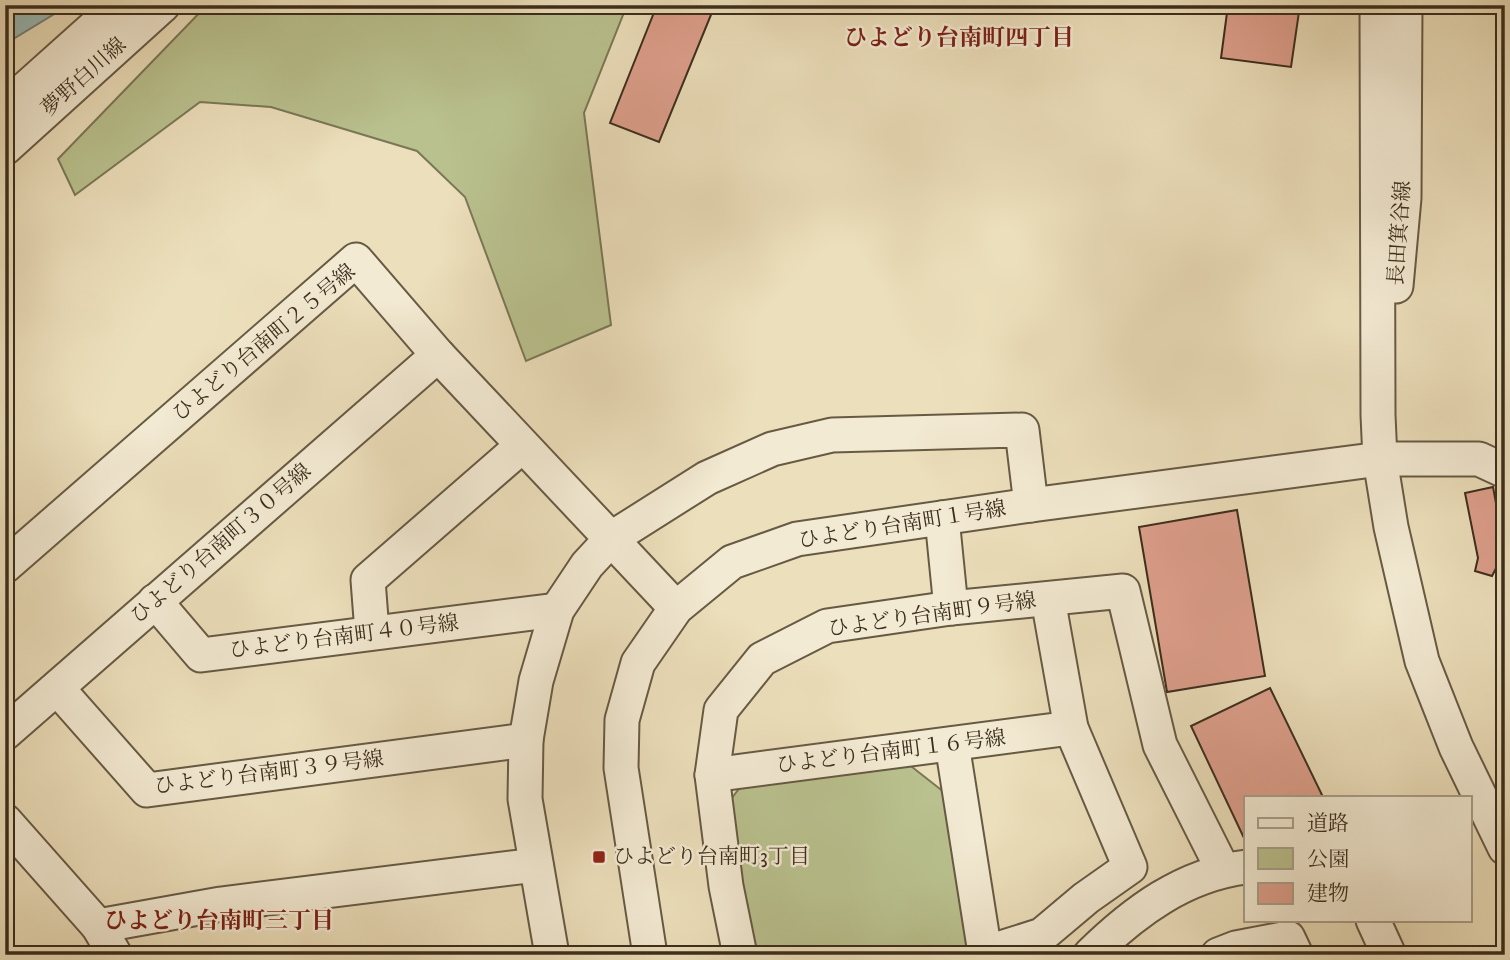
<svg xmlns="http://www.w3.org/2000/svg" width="1510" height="960" font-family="'IM FELL DW Pica','Noto Serif JP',serif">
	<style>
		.green { fill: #b9c18e; stroke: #7a7856; stroke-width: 2 }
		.water { fill: #9abbb7; stroke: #748379; stroke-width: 2 }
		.building { fill: #de9f8c; stroke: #3b2e1d; stroke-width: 2 }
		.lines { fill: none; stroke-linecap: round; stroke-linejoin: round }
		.minor-casing { stroke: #675a44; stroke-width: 37 }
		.minor { stroke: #f3ead3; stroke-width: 33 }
		.poi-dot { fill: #8f2418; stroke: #f3ead3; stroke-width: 2.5 }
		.labels { text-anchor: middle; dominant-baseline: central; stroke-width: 5; stroke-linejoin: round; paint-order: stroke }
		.street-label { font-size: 21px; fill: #3b2e1d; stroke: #f3ead3 }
		.poi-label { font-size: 21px; fill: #3b2e1d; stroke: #f3ead3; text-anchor: start }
		.neighbourhood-label { font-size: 23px; font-weight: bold; fill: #7a1f14; stroke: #f3ead3 }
	</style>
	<rect width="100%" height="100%" fill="#ecdfbb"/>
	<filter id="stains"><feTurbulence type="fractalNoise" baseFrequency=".00286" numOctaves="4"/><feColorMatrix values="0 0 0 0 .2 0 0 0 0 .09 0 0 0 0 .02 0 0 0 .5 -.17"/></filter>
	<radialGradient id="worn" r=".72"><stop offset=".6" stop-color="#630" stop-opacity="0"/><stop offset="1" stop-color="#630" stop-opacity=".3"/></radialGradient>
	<g class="green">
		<path d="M207,5H627L584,113L611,325L526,361L465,197L417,151L271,107L200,102L75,195L58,159Z"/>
		<path d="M907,763L949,796L972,955H751L724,808L742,785Z"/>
	</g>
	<path class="water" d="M5,5H69L5,44Z"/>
	<g class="building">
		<path d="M657,5H715L659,142L610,123Z"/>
		<path d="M1228,5H1300L1291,67L1221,58Z"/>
		<path d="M1493,487L1505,551L1492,576L1475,571L1478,558L1465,493Z"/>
		<path d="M1237,510L1265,676L1167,692L1139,527Z"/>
		<path d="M1270,688L1323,797H1246L1244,838L1191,726Z"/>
	</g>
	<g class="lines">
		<defs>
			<g id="minor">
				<path d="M1377,5L1378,415L1380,459L1391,527L1422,661L1456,747L1505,848"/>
				<path d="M5,107L119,5"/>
				<path d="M5,148L163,5"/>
				<path d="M1396,286L1404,198L1405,5"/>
				<path d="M942,518L951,608"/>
				<path d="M5,566L356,260L438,355L676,608"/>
				<path d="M155,601L201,655L557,610"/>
				<path d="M372,632L368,580L522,446"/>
				<path d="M57,688L147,790L526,740"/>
				<path d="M5,733L438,355"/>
				<path d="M952,744L985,953L1042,935L1086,898L1130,867L1071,728L1048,599"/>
				<path d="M712,775L1071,728"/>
				<path d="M5,821L98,926L115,955"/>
				<path d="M1373,920L1389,955"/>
				<path d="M98,926L221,904L536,865"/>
				<path d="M552,955L525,799L526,740L536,681L557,610L587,565L612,538L707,478L772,449L832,435L1022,430L1031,505"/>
				<path d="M650,955L621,768L622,720L638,663L676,608L732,562L797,539L1031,505L1380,459H1479L1505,471"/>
				<path d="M740,955L726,886L712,775L721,710L762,659L827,626L951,608L1123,591L1160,745L1223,870"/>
				<path d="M1090,955C1134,912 1183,875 1246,867"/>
				<path d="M1218,955L1236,948L1288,938L1296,955"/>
			</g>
		</defs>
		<use href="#minor" class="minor-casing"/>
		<use href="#minor" class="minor"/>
	</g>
	<rect class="poi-dot" x="592" y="850" width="14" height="14" rx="3.5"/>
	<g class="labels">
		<g class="street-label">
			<text transform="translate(84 77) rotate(-42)">夢野白川線</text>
			<text transform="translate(1400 233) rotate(-86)">長田箕谷線</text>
			<text transform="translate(264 343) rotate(-40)">ひよどり台南町２５号線</text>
			<text transform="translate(902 525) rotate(-9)">ひよどり台南町１号線</text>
			<text transform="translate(221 544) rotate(-41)">ひよどり台南町３０号線</text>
			<text transform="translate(932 615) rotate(-8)">ひよどり台南町９号線</text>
			<text transform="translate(344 637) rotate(-7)">ひよどり台南町４０号線</text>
			<text transform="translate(891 752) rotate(-7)">ひよどり台南町１６号線</text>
			<text transform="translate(269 773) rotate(-7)">ひよどり台南町３９号線</text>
		</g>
		<g class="poi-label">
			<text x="613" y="857">ひよどり台南町3丁目</text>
		</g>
		<g class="neighbourhood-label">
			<text x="959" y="38">ひよどり台南町四丁目</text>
			<text x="219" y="921">ひよどり台南町三丁目</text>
		</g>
	</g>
	<rect width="1510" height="960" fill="none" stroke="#ecdfbb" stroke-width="28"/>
	<rect x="7" y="7" width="1496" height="946" fill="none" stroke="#3b2e1d" stroke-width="3.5"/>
	<rect x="14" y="14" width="1482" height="932" fill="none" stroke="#3b2e1d" stroke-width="2"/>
	<rect x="1244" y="796" width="228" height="126" fill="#f3ead3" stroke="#a99f8a" stroke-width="2"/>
	<rect x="1258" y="818" width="35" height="10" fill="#f3ead3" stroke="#a99f8a" stroke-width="2"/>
	<text x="1307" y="830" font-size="21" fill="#3b2e1d">道路</text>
	<rect x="1258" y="848" width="35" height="21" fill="#b9c18e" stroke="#a99f8a" stroke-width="2"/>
	<text x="1307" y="866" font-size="21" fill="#3b2e1d">公園</text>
	<rect x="1258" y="883" width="35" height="21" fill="#de9f8c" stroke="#a99f8a" stroke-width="2"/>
	<text x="1307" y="900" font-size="21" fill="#3b2e1d">建物</text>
	<rect width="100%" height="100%" filter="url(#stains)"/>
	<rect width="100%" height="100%" fill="url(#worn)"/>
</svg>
